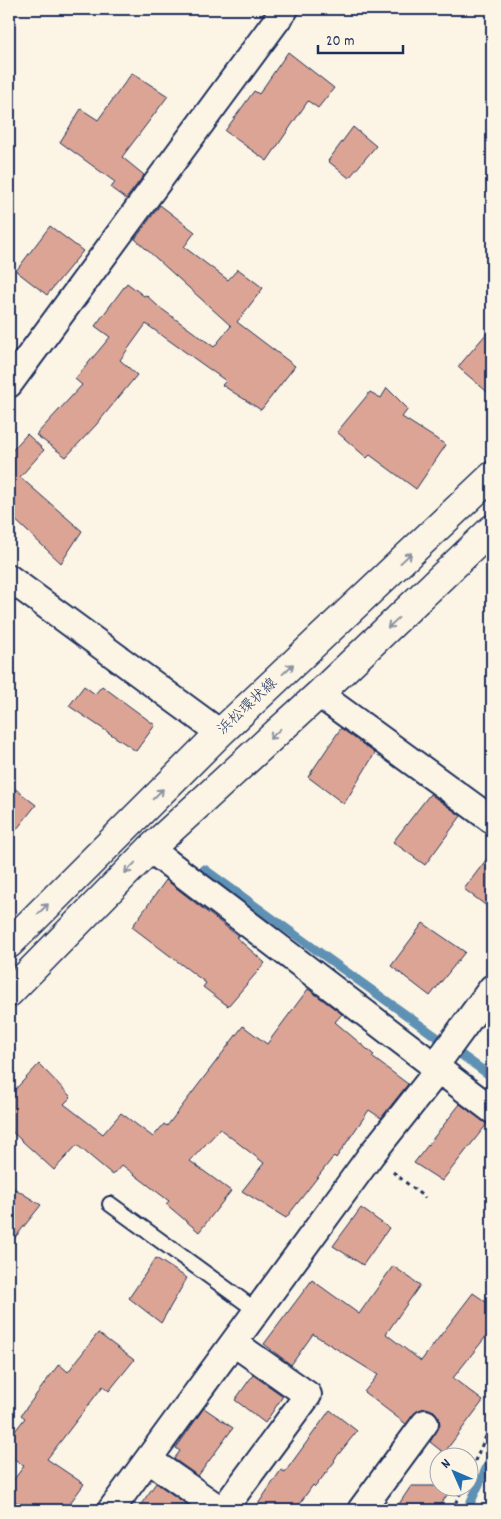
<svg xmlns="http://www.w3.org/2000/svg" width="501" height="1519" font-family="Dekko,'Klee One',sans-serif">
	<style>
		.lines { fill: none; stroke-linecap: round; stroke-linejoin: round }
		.stream { stroke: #5f91b4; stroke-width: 9 }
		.building { fill: #dca494; stroke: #1b2f5e }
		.service-casing { stroke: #1b2f5e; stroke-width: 18 }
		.minor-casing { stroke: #1b2f5e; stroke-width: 30 }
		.trunk-casing { stroke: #1b2f5e; stroke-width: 31 }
		.path { stroke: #1b2f5e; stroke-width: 3; stroke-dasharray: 4 4; stroke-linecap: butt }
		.service { stroke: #fcf5e5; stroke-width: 14 }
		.minor { stroke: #fcf5e5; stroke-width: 26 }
		.trunk { stroke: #fcf5e5; stroke-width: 28 }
		.oneway { stroke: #8c92a2 }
		.labels { text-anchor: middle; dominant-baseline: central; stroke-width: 4; stroke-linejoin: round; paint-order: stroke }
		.street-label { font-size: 15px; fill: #1b2f5e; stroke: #fcf5e5 }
	</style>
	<rect width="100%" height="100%" fill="#fcf5e5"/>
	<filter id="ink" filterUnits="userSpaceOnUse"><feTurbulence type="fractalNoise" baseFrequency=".02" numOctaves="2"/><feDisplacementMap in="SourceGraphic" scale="10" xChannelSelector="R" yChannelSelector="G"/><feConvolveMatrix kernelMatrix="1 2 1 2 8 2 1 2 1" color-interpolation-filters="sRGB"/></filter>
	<g filter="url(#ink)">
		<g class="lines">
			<g class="stream">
				<path d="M204,869L492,1077"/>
				<path d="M467,1510L492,1456"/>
			</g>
		</g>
		<g class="building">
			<path d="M288,52L334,88L318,108L308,101L267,161L225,131L254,91L259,94Z"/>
			<path d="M132,73L168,96L122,157L144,175L126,199L111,188L115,182L60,142L81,109L98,120Z"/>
			<path d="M353,127L376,146L349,178L328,161Z"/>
			<path d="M160,205L195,232L184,247L228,280L238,269L263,288L237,322L295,366L261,410L222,385L226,381L146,324L120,360L137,375L96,425L66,457L36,435L82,385L75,379L110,337L95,326L127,283L144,296L146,295L159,307L214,347L231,326L135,239Z"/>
			<path d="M50,226L83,251L47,295L16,271Z"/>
			<path d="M492,327V396L458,367Z"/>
			<path d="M387,388L408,409L402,417L446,445L416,489L370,455L367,458L337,432L370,392L381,398Z"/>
			<path d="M27,434L44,450L20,477L82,531L61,563L9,514V454Z"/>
			<path d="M84,686L95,694L102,686L155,725L136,751L69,706Z"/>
			<path d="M341,728L375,753L344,804L308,777Z"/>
			<path d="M9,784L36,805L9,839Z"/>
			<path d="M430,794L461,816L425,865L393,842Z"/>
			<path d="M492,852V910L464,889Z"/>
			<path d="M166,880L238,936L236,937L265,963L228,1006L203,987L206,983L132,927Z"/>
			<path d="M423,923L465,952L430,996L391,966Z"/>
			<path d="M308,989L342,1014L335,1022L374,1055L372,1057L408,1084L381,1118L369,1110L336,1158L334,1156L286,1218L242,1191L264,1163L220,1129L190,1161L231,1191L199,1232L166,1204L169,1201L122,1165L113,1175L77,1145L54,1170L9,1129V1096L39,1064L71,1097L64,1104L103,1134L121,1113L153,1137L164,1124L167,1126L243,1026L267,1044Z"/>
			<path d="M460,1104L487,1124L442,1181L414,1163Z"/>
			<path d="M9,1185L41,1205L9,1245Z"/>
			<path d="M361,1208L389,1228L363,1265L333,1246Z"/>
			<path d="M156,1258L187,1278L161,1323L129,1298Z"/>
			<path d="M393,1266L420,1285L386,1334L421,1361L473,1293L492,1306V1329L453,1378L483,1401L444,1453L430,1442L440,1425L439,1417L434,1411L426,1408L419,1410L406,1424L364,1392L378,1375L313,1334L291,1365L264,1344L312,1280L359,1314Z"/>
			<path d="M98,1333L134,1360L109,1391L103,1386L47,1459L84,1484L65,1510H27L9,1497V1486L24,1466L9,1455V1439L25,1418L21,1415L59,1364L68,1372Z"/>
			<path d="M253,1375L283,1396L265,1423L235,1400Z"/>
			<path d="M204,1408L233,1428L198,1476L174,1459L180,1451L176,1448Z"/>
			<path d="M330,1410L357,1431L334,1460L335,1461L315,1487L313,1485L295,1510H254L281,1470L285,1472Z"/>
			<path d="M156,1483L195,1510H137Z"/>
			<path d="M411,1486H454L436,1510H395Z"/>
		</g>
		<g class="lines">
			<defs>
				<path id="service" d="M110,1204L257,1311"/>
				<g id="minor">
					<path d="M9,384L285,9"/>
					<path d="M9,578L220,733"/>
					<path d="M319,694L492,820"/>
					<path d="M150,849L492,1110"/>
					<path d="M435,1066L492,988"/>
					<path d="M149,1460L221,1510"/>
					<path d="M111,1510L371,1155L439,1069"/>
					<path d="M223,1510L308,1395L234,1343"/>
					<path d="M361,1510L425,1423"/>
				</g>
				<g id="trunk">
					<path d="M9,944L220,733L492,476"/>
					<path d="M9,993L150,849L319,694L492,529"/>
				</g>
			</defs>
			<use href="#service" class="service-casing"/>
			<use href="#minor" class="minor-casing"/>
			<use href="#trunk" class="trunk-casing"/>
			<g class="path">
				<path d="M393,1172L425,1198"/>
				<path d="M468,1476L492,1423"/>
				<path d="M452,1510L464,1486"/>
			</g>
			<use href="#service" class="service"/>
			<use href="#minor" class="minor"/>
			<use href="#trunk" class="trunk"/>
		</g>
		<defs><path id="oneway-shaft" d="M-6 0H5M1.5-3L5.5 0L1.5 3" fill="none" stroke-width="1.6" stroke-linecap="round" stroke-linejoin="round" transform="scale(1.25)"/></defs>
		<g class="oneway">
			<use href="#oneway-shaft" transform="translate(406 558) rotate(-43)"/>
			<use href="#oneway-shaft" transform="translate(393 623) rotate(137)"/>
			<use href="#oneway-shaft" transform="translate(288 669) rotate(-43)"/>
			<use href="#oneway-shaft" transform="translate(275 734) rotate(137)"/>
			<use href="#oneway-shaft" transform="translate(158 794) rotate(-45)"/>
			<use href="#oneway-shaft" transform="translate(130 868) rotate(134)"/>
			<use href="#oneway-shaft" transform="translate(43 909) rotate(-45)"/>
		</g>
	</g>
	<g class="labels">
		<g class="street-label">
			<text transform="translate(248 707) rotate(-43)">浜松環状線</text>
		</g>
	</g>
	<rect width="501" height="1519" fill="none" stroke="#fcf5e5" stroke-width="30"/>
	<rect x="15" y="15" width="471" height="1489" fill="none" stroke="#1b2f5e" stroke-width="2" filter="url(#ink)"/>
	<g transform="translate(454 1472) rotate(315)"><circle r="24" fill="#fcf5e5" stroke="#a2a6af"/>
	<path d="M0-4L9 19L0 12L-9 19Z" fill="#1f6fb2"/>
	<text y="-8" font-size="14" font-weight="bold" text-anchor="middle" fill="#1b2f5e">N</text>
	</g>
	<path d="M318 45v8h85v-8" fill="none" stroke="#1b2f5e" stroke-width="2.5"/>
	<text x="326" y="45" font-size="15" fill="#1b2f5e" stroke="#fcf5e5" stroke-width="4" paint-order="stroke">20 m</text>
</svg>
